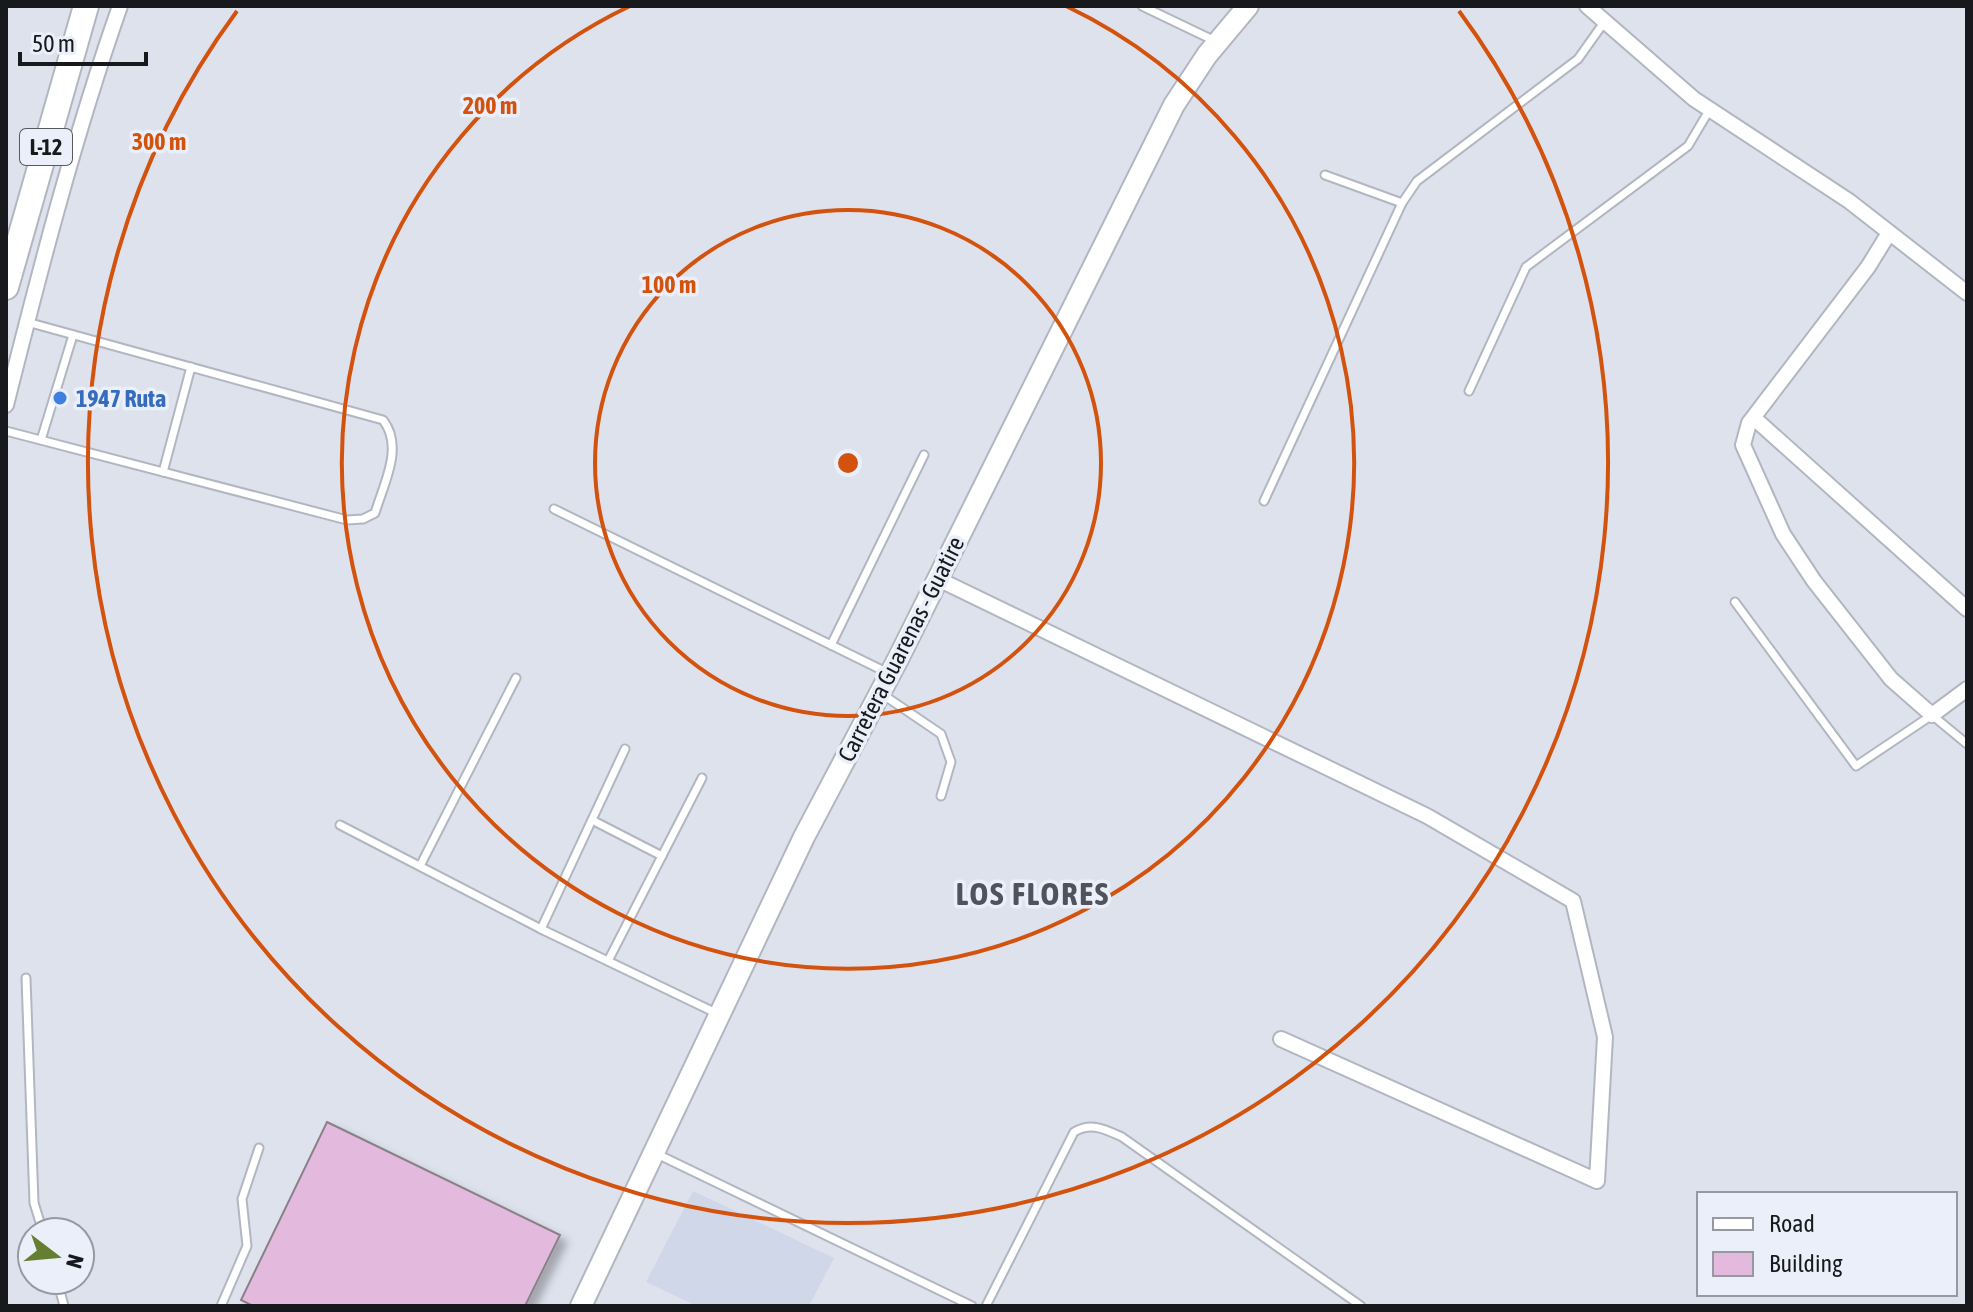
<svg xmlns="http://www.w3.org/2000/svg" width="1973" height="1312" font-family="'Asap Condensed',sans-serif">
	<style>
		.built { fill: #d0d7e9 }
		.building { fill: #e3b9de; stroke: #898088; stroke-width: 2; filter: url(#shadow) }
		.lines { fill: none; stroke-linecap: round; stroke-linejoin: round }
		.service-casing { stroke: #b2b6c0; stroke-width: 11 }
		.minor-casing { stroke: #b2b6c0; stroke-width: 18 }
		.secondary-casing { stroke: #b2b6c0; stroke-width: 24 }
		.trunk-casing { stroke: #b2b6c0; stroke-width: 28 }
		.service { stroke: #fff; stroke-width: 7 }
		.minor { stroke: #fff; stroke-width: 14 }
		.secondary { stroke: #fff; stroke-width: 20 }
		.trunk { stroke: #fff; stroke-width: 24 }
		.ring { fill: none; stroke: #d3530e; stroke-width: 4 }
		.shop-dot { fill: #3f7fe0; stroke: #ebeffa; stroke-width: 3 }
		.labels { text-anchor: middle; dominant-baseline: central; stroke-width: 7; stroke-linejoin: round; paint-order: stroke }
		.shield { fill: #ebeffa; stroke: #57595f; stroke-width: 2 }
		.shield-label { font-size: 22px; font-weight: bold; fill: #18191d }
		.shop-label { font-size: 24px; font-weight: bold; fill: #366cbe; stroke: #ebeffa; text-anchor: start }
		.street-label { font-size: 24px; fill: #18191d; stroke: #ebeffa }
		.district-label { font-size: 32px; font-weight: bold; letter-spacing: 2px; fill: #4f535c; stroke: #ebeffa }
		.centre { fill: #d3530e; stroke: #ebeffa; stroke-width: 4 }
		.ring-label { font-size: 24px; text-anchor: middle; font-weight: bold; fill: #d3530e; stroke: #ebeffa; stroke-width: 7; stroke-linejoin: round; paint-order: stroke }
	</style>
	<defs>
		<filter id="shadow"><feDropShadow dx="7" dy="7" stdDeviation="4" flood-color="#0004"/></filter>
	</defs>
	<rect width="100%" height="100%" fill="#dee2ed"/>
	<path class="built" d="M693,1191L834,1258L809,1306H697L646,1282Z"/>
	<path class="building" d="M327,1122L560,1235L525,1306H253L241,1300Z"/>
	<g class="lines">
		<defs>
			<g id="service">
				<path d="M1142,6L1215,41"/>
				<path d="M1325,175L1402,203"/>
				<path d="M1469,391L1526,267L1688,146L1710,109"/>
				<path d="M6,431L347,520L363,519L375,513C384,483 404,447 383,420L27,322"/>
				<path d="M41,440L73,335"/>
				<path d="M163,472L191,367"/>
				<path d="M1264,501L1402,203L1417,181L1578,59L1605,21"/>
				<path d="M554,509L888,673"/>
				<path d="M1735,602L1856,766L1932,715L1967,744"/>
				<path d="M831,645L924,455"/>
				<path d="M882,694L941,734L951,762L941,796"/>
				<path d="M592,820L662,856"/>
				<path d="M340,825L541,929L716,1013"/>
				<path d="M420,866L516,678"/>
				<path d="M541,929L625,749"/>
				<path d="M608,961L702,778"/>
				<path d="M26,978L34,1203L43,1232"/>
				<path d="M655,1153L972,1306"/>
				<path d="M57,1280L64,1306"/>
				<path d="M221,1306L247,1246L242,1199L259,1148"/>
				<path d="M986,1306L1074,1132C1092,1122 1104,1129 1122,1137L1361,1306"/>
			</g>
			<g id="minor">
				<path d="M1587,6L1694,99L1849,201L1967,293"/>
				<path d="M1889,233L1868,267L1749,423L1743,445L1783,534L1814,581L1891,679L1932,715L1967,689"/>
				<path d="M6,405C40,270 74,137 120,6"/>
				<path d="M1754,418L1967,609"/>
				<path d="M938,579L1427,816L1573,901L1605,1037L1597,1181L1281,1039"/>
			</g>
			<path id="secondary" d="M581,1306L804,837L898,659L1174,105L1207,55L1248,6"/>
			<path id="trunk" d="M6,287L86,6"/>
		</defs>
		<use href="#service" class="service-casing"/>
		<use href="#minor" class="minor-casing"/>
		<use href="#secondary" class="secondary-casing"/>
		<use href="#trunk" class="trunk-casing"/>
		<use href="#service" class="service"/>
		<use href="#minor" class="minor"/>
		<use href="#secondary" class="secondary"/>
		<use href="#trunk" class="trunk"/>
	</g>
	<g class="ring">
		<circle cx="848" cy="463" r="253"/>
		<path d="M1066 6A506 506 0 1 1 630 6"/>
		<path d="M1459 11A760 760 0 1 1 237 11"/>
	</g>
	<circle class="shop-dot" cx="60" cy="398" r="8"/>
	<g class="labels">
		<rect class="shield" x="20" y="129" width="52" height="36" rx="6"/>
		<g class="shield-label">
			<text x="46" y="147">L-12</text>
		</g>
		<g class="shop-label">
			<text x="76" y="398">1947 Ruta</text>
		</g>
		<g class="street-label">
			<text transform="translate(901 649) rotate(-63)">Carretera Guarenas - Guatire</text>
		</g>
		<g class="district-label">
			<text x="1033" y="893">LOS FLORES</text>
		</g>
	</g>
	<circle cx="848" cy="463" r="12" class="centre"/>
	<g class="ring-label">
		<text x="490" y="114">200 m</text>
		<text x="159" y="150">300 m</text>
		<text x="669" y="293">100 m</text>
	</g>
	<rect width="1973" height="1312" fill="none" stroke="#18191d" stroke-width="16"/>
	<rect x="1697" y="1192" width="260" height="104" fill="#ebeffa" stroke="#9799a2" stroke-width="2"/>
	<rect x="1713" y="1218" width="40" height="12" fill="#ffffff" stroke="#9799a2" stroke-width="2"/>
	<text x="1769" y="1232" font-size="24" fill="#18191d">Road</text>
	<rect x="1713" y="1252" width="40" height="24" fill="#e3b9de" stroke="#9799a2" stroke-width="2"/>
	<text x="1769" y="1272" font-size="24" fill="#18191d">Building</text>
	<g transform="translate(56 1256) rotate(106)"><circle r="38" fill="#ebeffa" stroke="#9799a2" stroke-width="2"/>
	<path d="M0-6L14 30L0 20L-14 30Z" fill="#667e30"/>
	<text y="-12" font-size="22" font-weight="bold" text-anchor="middle" fill="#18191d">N</text>
	</g>
	<path d="M20 52v12h126v-12" fill="none" stroke="#18191d" stroke-width="4"/>
	<text x="32" y="52" font-size="24" fill="#18191d" stroke="#ebeffa" stroke-width="6" paint-order="stroke">50 m</text>
</svg>
